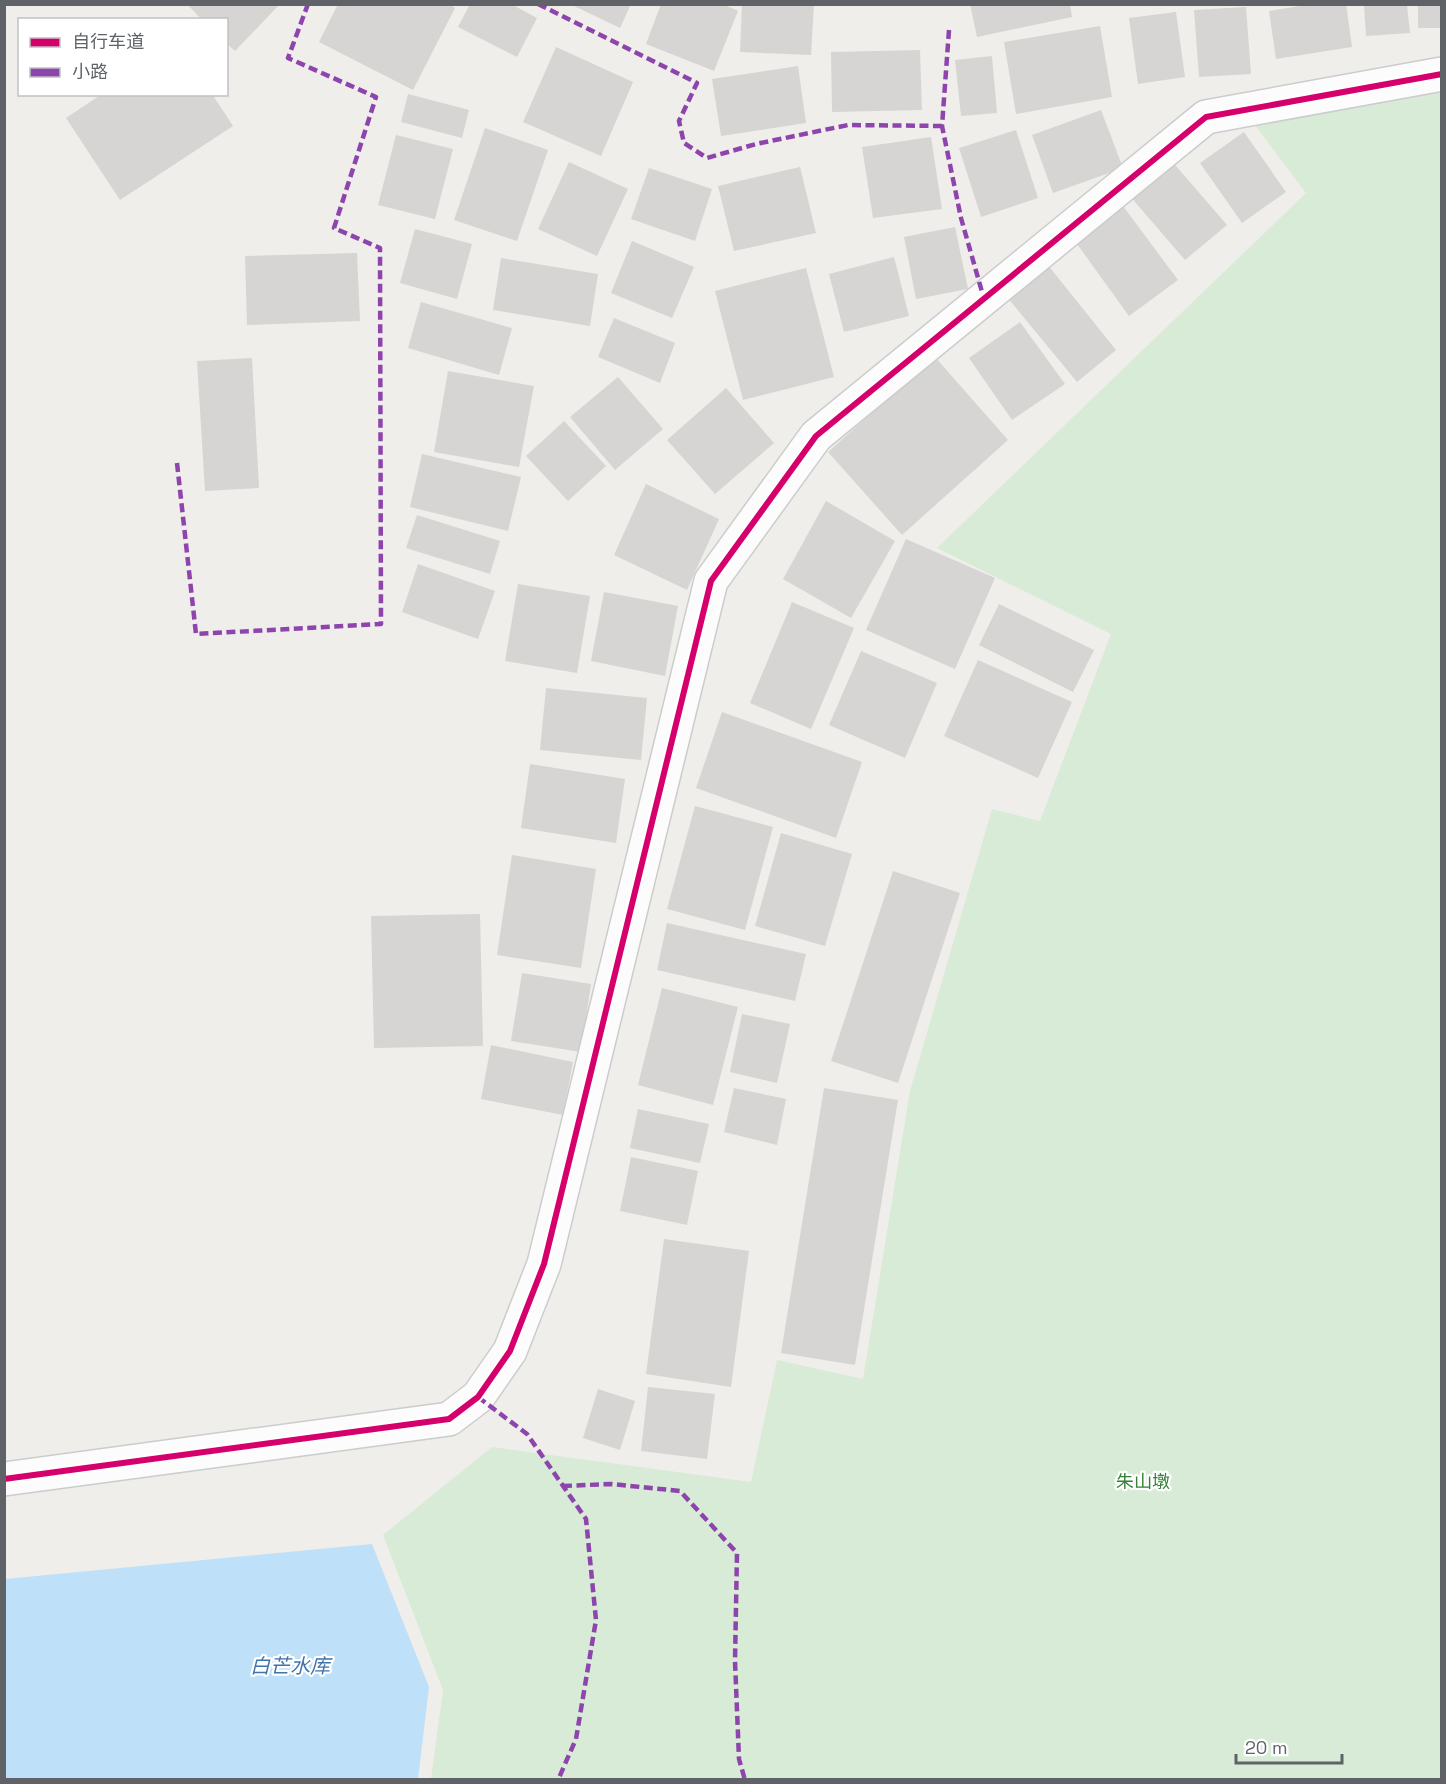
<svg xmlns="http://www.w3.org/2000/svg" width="1446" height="1784" font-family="'Space Grotesk','Noto Sans SC',sans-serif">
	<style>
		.green { fill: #d8ebd6 }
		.water { fill: #bfe0f9 }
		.building { fill: #d6d5d3 }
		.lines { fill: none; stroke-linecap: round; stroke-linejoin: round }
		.tertiary-casing { stroke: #cbcccc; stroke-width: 36 }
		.tertiary { stroke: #fdfcfc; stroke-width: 33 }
		.quiet { stroke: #8e44ad; stroke-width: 4.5; stroke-dasharray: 9 4.5; stroke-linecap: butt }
		.cycleway-casing { stroke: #fff; stroke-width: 10 }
		.cycleway { stroke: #d6006c; stroke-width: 6 }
		.labels { text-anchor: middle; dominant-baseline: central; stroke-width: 4.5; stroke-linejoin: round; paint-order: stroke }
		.park-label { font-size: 18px; fill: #348238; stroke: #fff }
		.water-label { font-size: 20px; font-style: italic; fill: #4174aa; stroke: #fff }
	</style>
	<rect width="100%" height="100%" fill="#efeeea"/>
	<path class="green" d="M1441,86V1779H431L443,1690L383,1535L492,1447L751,1482L777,1360L863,1379L910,1091L992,809L1040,821L1111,634L937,548L1306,193L1251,120Z"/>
	<path class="water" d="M372,1544L429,1687L418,1779H5V1579Z"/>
	<g class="building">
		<path d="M187,4H280L235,51L226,43V20H202Z"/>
		<path d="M338,4H449L455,8L413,90L319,42Z"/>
		<path d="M470,4H511L537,18L517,57L458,27Z"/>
		<path d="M570,4H631L620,28Z"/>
		<path d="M661,4H723L738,11L714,71L646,44Z"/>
		<path d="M742,4H814L811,55L740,52Z"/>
		<path d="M970,4H1070L1072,17L977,37Z"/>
		<path d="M1313,4H1346L1352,47L1276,59L1269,11Z"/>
		<rect x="1418" y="4" width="24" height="24"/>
		<path d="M1364,5H1407L1410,33L1366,36Z"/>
		<path d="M1246,7L1251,74L1199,77L1194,10Z"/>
		<path d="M1176,12L1185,77L1138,84L1129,18Z"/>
		<path d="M1100,26L1112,97L1016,114L1004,42Z"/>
		<path d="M556,47L633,82L601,156L523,122Z"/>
		<path d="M920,50L922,110L832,112L831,52Z"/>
		<path d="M992,56L997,113L961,116L955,60Z"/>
		<path d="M798,66L806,123L721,136L712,79Z"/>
		<path d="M102,94H212L233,126L120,200L66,118Z"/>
		<path d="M408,94L469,110L462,138L401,122Z"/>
		<path d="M1101,110L1123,168L1053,193L1032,135Z"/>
		<path d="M485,128L548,150L517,241L454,220Z"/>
		<path d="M1016,130L1038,198L981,217L959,148Z"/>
		<path d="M1244,132L1286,192L1242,223L1200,163Z"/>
		<path d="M396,135L453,149L435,219L378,205Z"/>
		<path d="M931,137L942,209L873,218L862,147Z"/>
		<path d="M1170,159L1227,225L1185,260L1129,195Z"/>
		<path d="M569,162L628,189L597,256L538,229Z"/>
		<path d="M800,167L816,233L734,251L718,186Z"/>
		<path d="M649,168L712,189L695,241L631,219Z"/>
		<path d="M1120,202L1178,280L1129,316L1072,237Z"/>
		<path d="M955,227L968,289L916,299L904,237Z"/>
		<path d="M415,229L472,244L457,299L400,283Z"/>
		<path d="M632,241L694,267L672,318L611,293Z"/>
		<path d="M357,253L360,321L247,325L245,256Z"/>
		<path d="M894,257L909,316L844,332L829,274Z"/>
		<path d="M501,258L598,274L590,326L493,310Z"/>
		<path d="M1047,264L1116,350L1077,382L1007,297Z"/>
		<path d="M806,268L834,377L743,400L715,291Z"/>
		<path d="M421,302L512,328L499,375L408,348Z"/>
		<path d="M614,318L675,343L660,383L598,357Z"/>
		<path d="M1020,322L1065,384L1012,420L969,358Z"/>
		<path d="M935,357L1008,440L902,535L828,452Z"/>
		<path d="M252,358L259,488L205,491L197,361Z"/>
		<path d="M448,371L534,386L519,467L434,452Z"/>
		<path d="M618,377L663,429L615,470L570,417Z"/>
		<path d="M726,388L774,443L715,494L667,440Z"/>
		<path d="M564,421L606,466L568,501L526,456Z"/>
		<path d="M422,454L521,477L508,531L410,507Z"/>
		<path d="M646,484L719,519L687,590L614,555Z"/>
		<path d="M826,501L895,541L851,618L783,579Z"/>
		<path d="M417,515L500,541L490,574L406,548Z"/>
		<path d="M906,539L995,578L955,669L866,630Z"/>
		<path d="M418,564L495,591L478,639L402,612Z"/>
		<path d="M518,584L590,596L577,673L505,661Z"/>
		<path d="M604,592L678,606L665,676L591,661Z"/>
		<path d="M792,602L854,628L811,729L750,703Z"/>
		<path d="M999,604L1094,650L1073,692L979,645Z"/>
		<path d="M861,651L937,683L905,758L829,725Z"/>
		<path d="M978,660L1072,702L1038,778L944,736Z"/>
		<path d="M546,688L647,698L641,760L540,750Z"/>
		<path d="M722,712L862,762L836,838L696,788Z"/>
		<path d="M530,764L625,779L616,843L521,828Z"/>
		<path d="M695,806L773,827L745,930L667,909Z"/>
		<path d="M781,833L852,854L825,946L755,926Z"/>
		<path d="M512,855L596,869L581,968L497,955Z"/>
		<path d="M893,871L960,893L898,1083L831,1061Z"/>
		<path d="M480,914L483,1046L374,1048L371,916Z"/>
		<path d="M667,923L806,954L795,1001L657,970Z"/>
		<path d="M522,973L591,984L581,1052L511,1041Z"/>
		<path d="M662,988L738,1007L713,1105L638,1085Z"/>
		<path d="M742,1014L790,1024L777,1083L730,1072Z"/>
		<path d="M491,1045L573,1062L563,1115L481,1099Z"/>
		<path d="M734,1088L786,1099L777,1145L724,1132Z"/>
		<path d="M824,1088L898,1100L855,1365L781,1353Z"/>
		<path d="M638,1109L709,1124L700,1163L630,1148Z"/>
		<path d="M631,1157L698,1171L687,1225L620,1211Z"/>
		<path d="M664,1239L749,1251L731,1387L646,1374Z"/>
		<path d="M648,1387L715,1394L707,1459L641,1451Z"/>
		<path d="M598,1389L635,1401L620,1450L583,1438Z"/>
	</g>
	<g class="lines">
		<defs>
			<path id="tertiary" d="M4,1479L449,1419L478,1397L510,1351L544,1264L711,581L816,436L1206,117L1442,74"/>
		</defs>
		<use href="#tertiary" class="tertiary-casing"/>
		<use href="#tertiary" class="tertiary"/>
		<g class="quiet">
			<path d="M538,4L697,83L679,121L684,143L707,158L756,144L848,125L942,126"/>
			<path d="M949,30L942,126L961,218L984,299"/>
			<path d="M177,463L196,634L381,624L380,248L334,228L376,97L288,58L308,4"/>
			<path d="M478,1397L527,1434L586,1519L596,1620L576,1739L558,1780"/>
			<path d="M563,1486L611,1484L680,1491L737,1553L735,1661L739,1759L745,1780"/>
		</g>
		<defs>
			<path id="cycleway" d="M4,1479L449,1419L478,1397L510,1351L544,1264L711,581L816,436L1206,117L1442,74"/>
		</defs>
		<use href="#cycleway" class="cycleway-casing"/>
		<use href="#cycleway" class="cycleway"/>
	</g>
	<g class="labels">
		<g class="park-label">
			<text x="1143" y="1481">朱山墩</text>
		</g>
		<g class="water-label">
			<text x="290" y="1666">白芒水库</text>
		</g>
	</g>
	<rect width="1446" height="1784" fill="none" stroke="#5f6368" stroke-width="12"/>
	<rect x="18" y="18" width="210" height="78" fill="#ffffff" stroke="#bfc1c3" stroke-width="1.5"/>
	<rect x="30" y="38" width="30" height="9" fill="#d6006c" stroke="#bfc1c3" stroke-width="1.5"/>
	<text x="72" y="48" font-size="18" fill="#5f6368">自行车道</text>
	<rect x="30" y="68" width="30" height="9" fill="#8e44ad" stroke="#bfc1c3" stroke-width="1.5"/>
	<text x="72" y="78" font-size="18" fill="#5f6368">小路</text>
	<path d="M1236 1754v9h106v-9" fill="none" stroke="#5f6368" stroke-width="3"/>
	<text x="1245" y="1754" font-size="18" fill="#5f6368" stroke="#ffffff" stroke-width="4.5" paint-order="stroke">20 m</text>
</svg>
